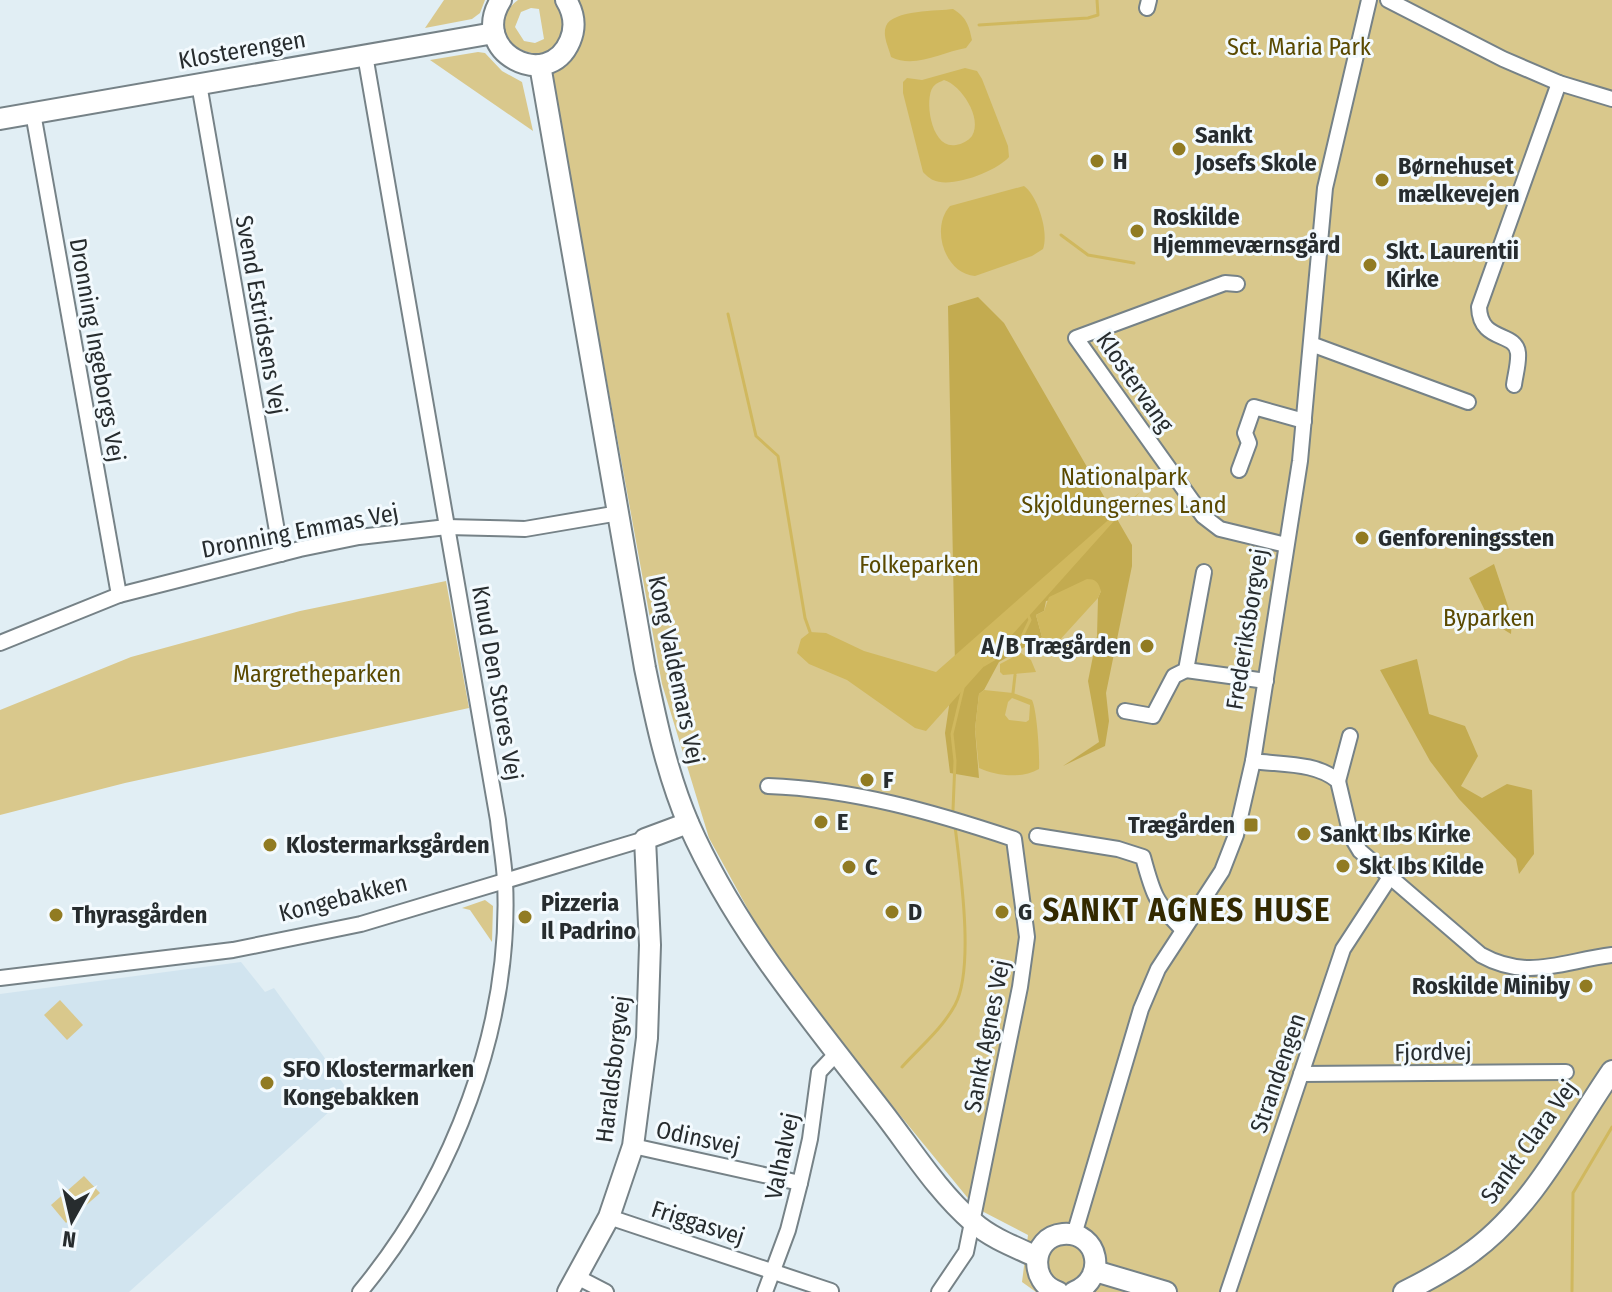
<svg xmlns="http://www.w3.org/2000/svg" width="1612" height="1292" font-family="'Fira Sans Condensed',sans-serif">
	<style>
		.built { fill: #d1e4ef }
		.green { fill: #d9c88c; fill-rule: evenodd }
		.forest { fill: #c3ab50 }
		.water { fill: #d0b85e; fill-rule: evenodd }
		.lines { fill: none; stroke-linecap: round; stroke-linejoin: round }
		.stream { stroke: #d0b85e; stroke-width: 3 }
		.street-casing { stroke: #768287; stroke-width: 18 }
		.secondary-casing { stroke: #768287; stroke-width: 24 }
		.street { stroke: #fff; stroke-width: 14 }
		.secondary { stroke: #fff; stroke-width: 20 }
		.poi-dot { fill: #917b22; stroke: #f3fafe; stroke-width: 3 }
		.labels { text-anchor: middle; dominant-baseline: central; stroke-width: 6; stroke-linejoin: round; paint-order: stroke }
		.park-label { font-size: 24px; fill: #5a4900; stroke: #f3fafe }
		.street-label { font-size: 24px; fill: #272c2e; stroke: #f3fafe }
		.poi-label { font-size: 24px; font-weight: bold; fill: #272c2e; stroke: #f3fafe; text-anchor: start }
		.district-label { font-size: 32px; font-weight: bold; letter-spacing: 2px; fill: #332900; stroke: #f3fafe }
	</style>
	<rect width="100%" height="100%" fill="#e1eef4"/>
	<path class="built" d="M241,962L265,992L274,988L350,1093L129,1292H0V994Z"/>
	<g class="green">
		<path d="M444,0H485L480,13L472,19L425,28Z"/>
		<path d="M518,0H1612V1292H1036L1022,1282L1028,1235L976,1208L781,970L709,838L662,684L547,53C512,59 486,24 518,0ZM531,8L539,9L544,39L535,43L524,41L515,27L521,12Z"/>
		<path d="M478,52L485,53L502,71L522,82L533,131L430,60Z"/>
		<path d="M446,581L469,708L125,783L0,815V710L131,657L300,611Z"/>
		<path d="M485,900L493,906L492,942L470,910L462,908Z"/>
		<path d="M60,1000L83,1025L67,1040L44,1015Z"/>
		<path d="M84,1176L100,1193L66,1223L51,1205Z"/>
	</g>
	<g class="forest">
		<path d="M978,297L1004,323L1132,545V566L1106,693L1109,721L1105,746L1063,766L1099,742L1088,681L1097,636L1098,598L1101,591L1046,601L1044,611L1036,615L1042,637L999,662L984,690L979,694L975,729L979,778L950,773L945,733L955,666L948,306Z"/>
		<path d="M1494,564L1512,618L1511,634L1490,621L1469,578Z"/>
		<path d="M1417,659L1429,714L1465,726L1478,756L1461,786L1482,798L1507,784L1532,790L1534,854L1519,874L1516,859L1459,799L1430,761L1380,670Z"/>
	</g>
	<g class="water">
		<path d="M953,9C966,17 969,25 972,40L966,48C942,52 915,69 891,57C889,48 882,36 886,26C892,10 939,11 953,9Z"/>
		<path d="M965,68L977,71L982,79L1008,146L1009,157C997,171 951,189 933,180C930,179 925,174 923,172L903,93V82L907,78L922,80ZM944,80C961,85 983,118 972,136C968,141 962,144 956,145C931,150 924,99 933,87C936,83 940,82 944,80Z"/>
		<path d="M1024,186C1038,196 1049,233 1043,249L1032,256L975,276C945,274 930,228 950,206Z"/>
		<path d="M1140,492L926,731L915,728L847,680L809,664L797,653L801,639L810,632L826,633L864,651L936,672Z"/>
		<path d="M1087,579C1096,579 1098,582 1101,591L1098,598L1057,643L1048,646L1042,637L1036,615L1044,611L1049,597Z"/>
		<path d="M1021,653L1031,660L1036,672L1003,675L1000,672V664Z"/>
		<path d="M984,690L1013,693L1032,700C1037,710 1040,756 1039,769C1022,779 996,776 979,768L975,729L979,694ZM1012,698L1030,705L1029,720L1026,722L1009,720L1005,715L1008,702Z"/>
	</g>
	<g class="lines">
		<g class="stream">
			<path d="M979,25L1088,18L1098,15L1097,0"/>
			<path d="M1061,235L1088,255L1134,263"/>
			<path d="M728,314L756,436L778,456L805,618L810,632"/>
			<path d="M984,665L1018,645L1030,620L1028,615"/>
			<path d="M1013,693L1015,675"/>
			<path d="M953,810L955,761L952,734L963,688"/>
			<path d="M902,1067C920,1047 942,1029 955,1005C975,968 960,868 955,826"/>
			<path d="M1572,1291L1573,1193L1612,1127"/>
		</g>
		<defs>
			<g id="street">
				<path d="M1388,0L1503,59L1559,83L1612,99"/>
				<path d="M1147,8L1149,0"/>
				<path d="M199,84L281,554"/>
				<path d="M33,113L119,595"/>
				<path d="M1237,284L1225,283L1076,338L1203,516L1220,529L1286,545"/>
				<path d="M1311,344L1468,402"/>
				<path d="M1514,385C1515,376 1519,363 1518,353C1516,331 1480,343 1479,307L1559,83"/>
				<path d="M1239,470L1249,443L1245,433L1254,407L1304,421"/>
				<path d="M0,643L119,595L300,549L359,537L447,527L525,529L619,513"/>
				<path d="M1186,670L1266,681"/>
				<path d="M1125,711L1153,716L1174,676L1186,670L1204,572"/>
				<path d="M1253,761C1281,765 1316,762 1338,781L1351,836L1360,851L1481,955C1528,981 1563,961 1612,955"/>
				<path d="M1338,781L1350,736"/>
				<path d="M768,786C853,789 933,812 1014,839L1027,937L1020,987L966,1252L939,1292"/>
				<path d="M1037,836L1118,849L1143,857C1153,894 1155,902 1183,930"/>
				<path d="M0,978L233,950L361,924L645,839"/>
				<path d="M1301,1074L1566,1072"/>
				<path d="M633,1146L800,1183"/>
				<path d="M609,1217L831,1291"/>
				<path d="M1074,1235L1141,1009L1158,969L1222,871L1236,835L1253,761L1300,461L1325,188L1369,0"/>
				<path d="M577,1277L606,1292"/>
				<path d="M360,1292C452,1181 512,1027 505,881C504,861 500,840 498,820L365,55"/>
				<path d="M765,1292L788,1230L800,1183L810,1139L819,1072L836,1054"/>
				<path d="M1228,1292L1343,949L1390,877"/>
			</g>
			<g id="secondary">
				<path d="M501,0C468,52 548,93 570,41C576,27 574,13 566,0"/>
				<path d="M540,65L645,668C656,721 667,774 689,825C736,931 811,1019 881,1110C910,1147 937,1191 973,1222C991,1238 1015,1247 1037,1257"/>
				<path d="M0,119L494,33"/>
				<path d="M1095,1271L1166,1292"/>
				<path d="M568,1292L609,1217L633,1146L647,1038L650,945L645,839L688,823"/>
				<path d="M1058,1292C1029,1283 1030,1237 1063,1234C1099,1231 1108,1279 1074,1292"/>
				<path d="M1404,1292C1428,1280 1451,1268 1473,1251C1534,1206 1570,1132 1612,1071"/>
			</g>
		</defs>
		<use href="#street" class="street-casing"/>
		<use href="#secondary" class="secondary-casing"/>
		<use href="#street" class="street"/>
		<use href="#secondary" class="secondary"/>
	</g>
	<g class="poi-dot">
		<circle cx="1179" cy="149" r="8"/>
		<circle cx="1097" cy="161" r="8"/>
		<circle cx="1382" cy="180" r="8"/>
		<circle cx="1137" cy="231" r="8"/>
		<circle cx="1370" cy="265" r="8"/>
		<circle cx="1362" cy="538" r="8"/>
		<circle cx="1147" cy="646" r="8"/>
		<circle cx="867" cy="780" r="8"/>
		<circle cx="821" cy="822" r="8"/>
		<rect x="1243" y="817" width="16" height="16" rx="4"/>
		<circle cx="1304" cy="834" r="8"/>
		<circle cx="270" cy="845" r="8"/>
		<circle cx="1343" cy="866" r="8"/>
		<circle cx="849" cy="867" r="8"/>
		<circle cx="892" cy="912" r="8"/>
		<circle cx="1002" cy="912" r="8"/>
		<circle cx="56" cy="915" r="8"/>
		<circle cx="525" cy="917" r="8"/>
		<circle cx="1586" cy="986" r="8"/>
		<circle cx="267" cy="1083" r="8"/>
	</g>
	<g class="labels">
		<g class="park-label">
			<text x="1299" y="47">Sct. Maria Park</text>
			<text x="1124" y="477">Nationalpark<tspan x="1124" dy="28">Skjoldungernes Land</tspan></text>
			<text x="919" y="565">Folkeparken</text>
			<text x="1489" y="618">Byparken</text>
			<text x="317" y="674">Margretheparken</text>
		</g>
		<g class="street-label">
			<text transform="translate(242 50) rotate(-10)">Klosterengen</text>
			<text transform="translate(261 315) rotate(80)">Svend Estridsens Vej</text>
			<text transform="translate(97 350) rotate(80)">Dronning Ingeborgs Vej</text>
			<text transform="translate(1135 382) rotate(55)">Klostervang</text>
			<text transform="translate(300 531) rotate(-11)">Dronning Emmas Vej</text>
			<text transform="translate(1247 629) rotate(-81)">Frederiksborgvej</text>
			<text transform="translate(676 670) rotate(78)">Kong Valdemars Vej</text>
			<text transform="translate(497 683) rotate(80)">Knud Den Stores Vej</text>
			<text transform="translate(343 898) rotate(-14)">Kongebakken</text>
			<text transform="translate(987 1036) rotate(-79)">Sankt Agnes Vej</text>
			<text transform="translate(1433 1052) rotate(-1)">Fjordvej</text>
			<text transform="translate(613 1069) rotate(-83)">Haraldsborgvej</text>
			<text transform="translate(1278 1073) rotate(-71)">Strandengen</text>
			<text transform="translate(698 1138) rotate(12)">Odinsvej</text>
			<text transform="translate(1529 1142) rotate(-54)">Sankt Clara Vej</text>
			<text transform="translate(782 1156) rotate(-78)">Valhalvej</text>
			<text transform="translate(698 1223) rotate(18)">Friggasvej</text>
		</g>
		<g class="poi-label">
			<text x="1195" y="135">Sankt<tspan x="1195" dy="28">Josefs Skole</tspan></text>
			<text x="1113" y="161">H</text>
			<text x="1398" y="166">Børnehuset<tspan x="1398" dy="28">mælkevejen</tspan></text>
			<text x="1153" y="217">Roskilde<tspan x="1153" dy="28">Hjemmeværnsgård</tspan></text>
			<text x="1386" y="251">Skt. Laurentii<tspan x="1386" dy="28">Kirke</tspan></text>
			<text x="1378" y="538">Genforeningssten</text>
			<text x="1131" y="646" text-anchor="end">A/B Trægården</text>
			<text x="883" y="780">F</text>
			<text x="837" y="822">E</text>
			<text x="1235" y="825" text-anchor="end">Trægården</text>
			<text x="1320" y="834">Sankt Ibs Kirke</text>
			<text x="286" y="845">Klostermarksgården</text>
			<text x="1359" y="866">Skt Ibs Kilde</text>
			<text x="865" y="867">C</text>
			<text x="541" y="903">Pizzeria<tspan x="541" dy="28">Il Padrino</tspan></text>
			<text x="908" y="912">D</text>
			<text x="1018" y="912">G</text>
			<text x="72" y="915">Thyrasgården</text>
			<text x="1570" y="986" text-anchor="end">Roskilde Miniby</text>
			<text x="283" y="1069">SFO Klostermarken<tspan x="283" dy="28">Kongebakken</tspan></text>
		</g>
		<g class="district-label">
			<text x="1187" y="910">SANKT AGNES HUSE</text>
		</g>
	</g>
	<g transform="translate(72 1220) rotate(188)" stroke="#f3fafe" stroke-width="6" paint-order="stroke">
	<path d="M0-6L14 30L0 20L-14 30Z" fill="#272c2e"/>
	<text y="-12" font-size="22" font-weight="bold" text-anchor="middle" fill="#272c2e">N</text>
	</g>
</svg>
